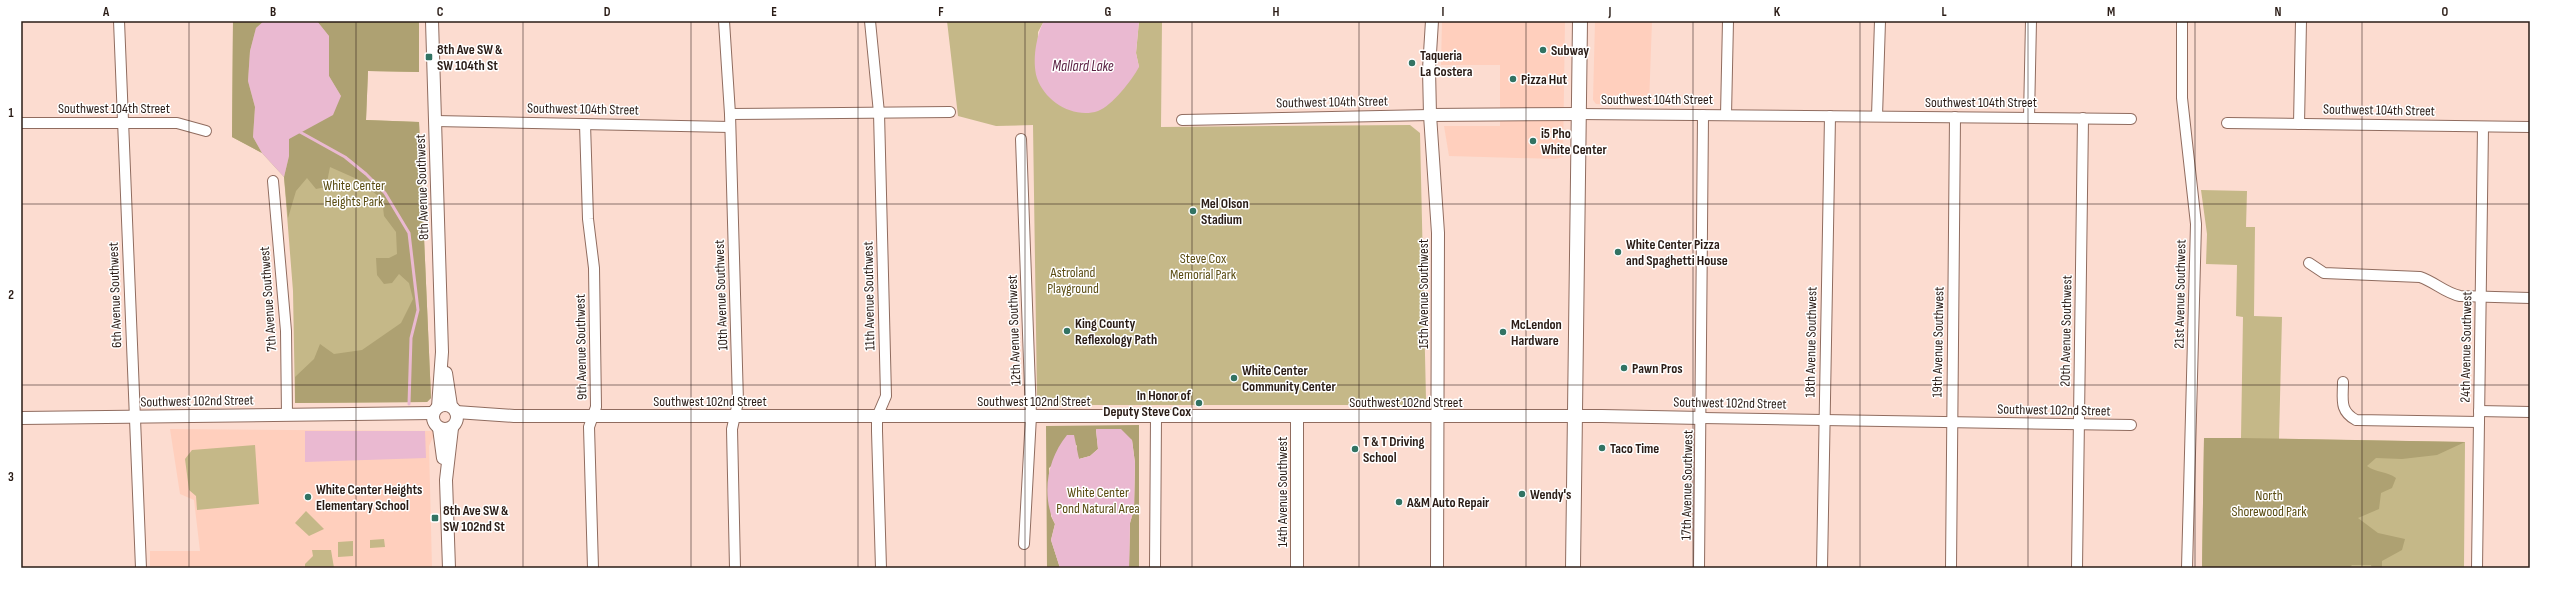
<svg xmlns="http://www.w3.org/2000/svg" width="2551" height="589" font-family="'Sofia Sans Condensed',sans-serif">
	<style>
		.built { fill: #ffcfbd }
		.green { fill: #c5b888 }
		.forest { fill: #aea172 }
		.water { fill: #eab9d1 }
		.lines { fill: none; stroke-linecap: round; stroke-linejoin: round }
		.stream { stroke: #eab9d1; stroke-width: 3 }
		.minor-casing { stroke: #906c5f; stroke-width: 12 }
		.tertiary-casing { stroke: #906c5f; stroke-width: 14 }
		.secondary-casing { stroke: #906c5f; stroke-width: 16 }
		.minor { stroke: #fff; stroke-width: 10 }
		.tertiary { stroke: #fff; stroke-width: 12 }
		.secondary { stroke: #fff; stroke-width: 14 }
		.grid { fill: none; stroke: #2a1c16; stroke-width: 1; stroke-opacity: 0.55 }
		.poi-dot { fill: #327363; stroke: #fff; stroke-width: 1.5 }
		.labels { text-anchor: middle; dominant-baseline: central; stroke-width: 3; stroke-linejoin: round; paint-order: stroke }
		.poi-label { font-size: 14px; font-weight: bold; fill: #2a1c16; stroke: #fff; text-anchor: start }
		.street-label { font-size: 14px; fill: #2a1c16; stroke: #fff }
		.park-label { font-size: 14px; fill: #5a4c12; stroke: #fff }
		.water-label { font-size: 15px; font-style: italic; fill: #5b2143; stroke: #fff }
		.neatline { fill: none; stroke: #2a1c16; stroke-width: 1.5 }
		.grid-label { font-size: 13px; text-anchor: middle; font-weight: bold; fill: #2a1c16 }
	</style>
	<rect width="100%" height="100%" fill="#fcdcd0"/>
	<g class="built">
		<path d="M1442,21H1565L1563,157L1555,159L1449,156L1444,126H1500V65H1441Z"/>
		<path d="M1595,21H1652L1649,105L1596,104L1593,100Z"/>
		<path d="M170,429L433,431L434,435L429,446L432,568H150V551H200L194,500L180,494Z"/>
	</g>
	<g class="green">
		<path d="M233,21H419V72L368,71L366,120L419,122L431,398L427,402L295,403L293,291L284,177L262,153L232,137Z"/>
		<path d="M947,21H1044L1038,32L1037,78L1139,67L1136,53L1139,21H1162L1161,127L1410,125L1420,133L1426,399L1416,405H1039L1037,398L1033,125L996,126L958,116Z"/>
		<path d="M2201,190L2247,191L2246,227H2255L2254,316L2282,317L2279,439L2465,442L2464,568H2202L2204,438H2241L2243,317L2236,316L2237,265L2206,264L2207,234Z"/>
		<path d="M255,445L259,504L197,510L196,496L189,490L185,459L192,450Z"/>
		<path d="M306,511L324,529L309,536L295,523Z"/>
		<path d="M384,539L385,547L370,548V540Z"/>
		<path d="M353,541V556L338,557V542Z"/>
		<path d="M312,550H331L334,568H305V564L313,556Z"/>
	</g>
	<g class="forest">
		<path d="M233,21H264L256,28L250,51L248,81L255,107L253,137L262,153L232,137Z"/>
		<path d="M317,21H419V72L368,71L366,120L419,122L431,398L427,402L295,403V377L314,359L320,344L334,354L362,350L401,323L413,299L409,283L399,274L392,283L384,284L377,275L376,258H389L397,254L396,232L384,216L382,199L357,179L330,167L326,187L316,189L307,178L296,191L288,218L284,177L289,156V139L305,128L341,96L329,76V36Z"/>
		<path d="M1139,425V568H1129L1130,523L1134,509L1135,463L1132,440L1096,430L1098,449L1090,456L1079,459L1076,452L1077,445L1049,468L1051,516L1055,524L1051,540L1060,568H1047L1046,426Z"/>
		<path d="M2204,438H2241L2465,442L2437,455L2402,459L2376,458L2367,466C2376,473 2387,471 2396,478L2392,488L2381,493L2379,509L2358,518L2378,533L2405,539L2402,550L2382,561V568H2372L2371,565H2352L2349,568H2202Z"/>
	</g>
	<g class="water">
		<path d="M264,21H317L329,36V76L341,96L333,115L289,139V156L284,177L262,153L253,137L255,107L248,81L250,51L256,28Z"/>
		<path d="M1044,21H1139L1136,53L1139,67C1132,80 1112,106 1098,111C1074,119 1045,102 1037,78C1032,61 1036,36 1044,21Z"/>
		<path d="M1096,429H1121L1132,440L1135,463L1134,509L1130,523L1129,568H1060L1051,540L1055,524C1041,496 1047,459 1067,435H1074L1079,459L1090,456L1098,449Z"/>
		<path d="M305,431H425L426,458L305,462Z"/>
	</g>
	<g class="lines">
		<path class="stream" d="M300,132L345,157L366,174L385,193L409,233L418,310L411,338L409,404"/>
		<defs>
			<g id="minor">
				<path d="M119,21L141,568"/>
				<path d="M724,21L730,114L738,402L732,429L735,568"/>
				<path d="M870,21L879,113L886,396L877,417V431L881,568"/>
				<path d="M2182,21V98L2196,224L2187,568"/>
				<path d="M730,114L950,112"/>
				<path d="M1579,114L2131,119"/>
				<path d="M1726,115L1728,21"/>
				<path d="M1877,116L1880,21"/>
				<path d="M2029,117L2031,21"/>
				<path d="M1182,120L1430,115"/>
				<path d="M435,121L730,127"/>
				<path d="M21,123H177L206,131"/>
				<path d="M2227,123L2530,127"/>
				<path d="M585,124L588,219L594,268L596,407L589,427L593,568"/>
				<path d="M2299,124L2301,21"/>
				<path d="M1021,139L1031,416L1024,544"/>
				<path d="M273,181L286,331L287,415"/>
				<path d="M2309,263L2324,273L2420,277C2435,282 2445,293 2460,296L2530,298"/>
				<path d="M2343,382C2343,399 2339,411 2356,420L2479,422"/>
				<path d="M2479,411L2530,412"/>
				<path d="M1702,418L2131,425"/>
				<path d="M1155,568L1156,416"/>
				<path d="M1699,568L1703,115"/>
				<path d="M1822,568L1830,116"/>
				<path d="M1951,568L1955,117"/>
				<path d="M2077,568L2083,118"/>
				<path d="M2477,568L2483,127"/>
			</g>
			<g id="tertiary">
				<path d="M432,21L442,352L438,407"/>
				<path d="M1432,21L1429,69L1430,115L1438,233L1437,568"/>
				<path d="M1430,115L1579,114"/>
				<path d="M446,373L451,406"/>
				<circle cx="445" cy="417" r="12"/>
				<path d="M456,412L514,416H1602L1702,418"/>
				<path d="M21,418L433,413"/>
				<path d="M439,428L443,458"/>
				<path d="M449,568L446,480L452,428"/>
				<path d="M1297,568V416"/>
			</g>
			<path id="secondary" d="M1573,568L1580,21"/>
		</defs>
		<use href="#minor" class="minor-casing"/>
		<use href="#tertiary" class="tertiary-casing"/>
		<use href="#secondary" class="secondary-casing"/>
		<use href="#minor" class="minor"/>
		<use href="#tertiary" class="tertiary"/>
		<use href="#secondary" class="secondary"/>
	</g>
	<path class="grid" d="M189,21V568M356,21V568M523,21V568M691,21V568M858,21V568M1025,21V568M1192,21V568M1359,21V568M1526,21V568M1693,21V568M1860,21V568M2028,21V568M2195,21V568M2362,21V568M21,204H2530M21,385H2530"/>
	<g class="poi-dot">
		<circle cx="1543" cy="50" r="4"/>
		<rect x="425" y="53" width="8" height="8" rx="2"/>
		<circle cx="1412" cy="63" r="4"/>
		<circle cx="1513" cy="79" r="4"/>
		<circle cx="1533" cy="141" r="4"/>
		<circle cx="1193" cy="211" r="4"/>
		<circle cx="1618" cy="252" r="4"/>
		<circle cx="1067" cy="331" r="4"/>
		<circle cx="1503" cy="332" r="4"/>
		<circle cx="1624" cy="368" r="4"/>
		<circle cx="1234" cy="378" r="4"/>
		<circle cx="1199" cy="403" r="4"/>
		<circle cx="1602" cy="448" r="4"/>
		<circle cx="1355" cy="449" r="4"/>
		<circle cx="1522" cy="494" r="4"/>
		<circle cx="308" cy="497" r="4"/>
		<circle cx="1399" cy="502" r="4"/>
		<rect x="431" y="514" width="8" height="8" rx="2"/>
	</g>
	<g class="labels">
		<g class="poi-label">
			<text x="437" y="49">8th Ave SW &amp;<tspan x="437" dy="16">SW 104th St</tspan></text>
			<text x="1551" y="50">Subway</text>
			<text x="1420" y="55">Taqueria<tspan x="1420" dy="16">La Costera</tspan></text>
			<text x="1521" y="79">Pizza Hut</text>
			<text x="1541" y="133">i5 Pho<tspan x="1541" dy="16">White Center</tspan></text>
			<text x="1201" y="203">Mel Olson<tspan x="1201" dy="16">Stadium</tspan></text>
			<text x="1626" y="244">White Center Pizza<tspan x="1626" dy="16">and Spaghetti House</tspan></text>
			<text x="1075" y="323">King County<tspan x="1075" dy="16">Reflexology Path</tspan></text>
			<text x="1511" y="324">McLendon<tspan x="1511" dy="16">Hardware</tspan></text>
			<text x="1632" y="368">Pawn Pros</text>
			<text x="1242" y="370">White Center<tspan x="1242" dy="16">Community Center</tspan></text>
			<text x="1191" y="395" text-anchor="end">In Honor of<tspan x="1191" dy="16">Deputy Steve Cox</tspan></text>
			<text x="1363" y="441">T &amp; T Driving<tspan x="1363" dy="16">School</tspan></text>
			<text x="1610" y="448">Taco Time</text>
			<text x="316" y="489">White Center Heights<tspan x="316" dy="16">Elementary School</tspan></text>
			<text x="1530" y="494">Wendy's</text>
			<text x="1407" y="502">A&amp;M Auto Repair</text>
			<text x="443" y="510">8th Ave SW &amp;<tspan x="443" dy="16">SW 102nd St</tspan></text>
		</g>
		<g class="street-label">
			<text x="1657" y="99">Southwest 104th Street</text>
			<text transform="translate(1332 102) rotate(-1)">Southwest 104th Street</text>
			<text x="1981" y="102">Southwest 104th Street</text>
			<text x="114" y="108">Southwest 104th Street</text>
			<text transform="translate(583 109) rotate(1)">Southwest 104th Street</text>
			<text transform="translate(2379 110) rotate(1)">Southwest 104th Street</text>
			<text transform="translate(422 187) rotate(-92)">8th Avenue Southwest</text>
			<text transform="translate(1423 294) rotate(-90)">15th Avenue Southwest</text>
			<text transform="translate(2180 294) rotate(-89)">21st Avenue Southwest</text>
			<text transform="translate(115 295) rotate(-92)">6th Avenue Southwest</text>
			<text transform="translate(721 295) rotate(-92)">10th Avenue Southwest</text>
			<text transform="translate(869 296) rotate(-91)">11th Avenue Southwest</text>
			<text transform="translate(268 299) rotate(-94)">7th Avenue Southwest</text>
			<text transform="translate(1014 330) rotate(-92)">12th Avenue Southwest</text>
			<text transform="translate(2066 331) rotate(-89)">20th Avenue Southwest</text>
			<text transform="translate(1811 342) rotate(-89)">18th Avenue Southwest</text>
			<text transform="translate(1938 342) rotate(-89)">19th Avenue Southwest</text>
			<text transform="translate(581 347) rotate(-91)">9th Avenue Southwest</text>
			<text transform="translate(2466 347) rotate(-89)">24th Avenue Southwest</text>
			<text transform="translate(197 401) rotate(-1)">Southwest 102nd Street</text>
			<text x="710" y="401">Southwest 102nd Street</text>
			<text x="1034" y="401">Southwest 102nd Street</text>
			<text x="1406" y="402">Southwest 102nd Street</text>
			<text transform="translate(1730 403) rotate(1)">Southwest 102nd Street</text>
			<text transform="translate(2054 410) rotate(1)">Southwest 102nd Street</text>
			<text transform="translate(1687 485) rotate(-89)">17th Avenue Southwest</text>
			<text transform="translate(1282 492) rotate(-90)">14th Avenue Southwest</text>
		</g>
		<g class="park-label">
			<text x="354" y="185">White Center<tspan x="354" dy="16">Heights Park</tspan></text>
			<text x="1203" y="258">Steve Cox<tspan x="1203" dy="16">Memorial Park</tspan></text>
			<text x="1073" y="272">Astroland<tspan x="1073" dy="16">Playground</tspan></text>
			<text x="1098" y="492">White Center<tspan x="1098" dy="16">Pond Natural Area</tspan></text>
			<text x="2269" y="495">North<tspan x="2269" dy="16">Shorewood Park</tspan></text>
		</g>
		<g class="water-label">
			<text x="1083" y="66">Mallard Lake</text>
		</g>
	</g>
	<rect width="2551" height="589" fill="none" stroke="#ffffff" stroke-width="44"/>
	<rect x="22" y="22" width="2507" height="545" class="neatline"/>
	<g class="grid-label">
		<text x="106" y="16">A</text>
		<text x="273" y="16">B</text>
		<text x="440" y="16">C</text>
		<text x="607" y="16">D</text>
		<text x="774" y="16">E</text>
		<text x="941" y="16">F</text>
		<text x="1108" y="16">G</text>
		<text x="1276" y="16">H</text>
		<text x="1443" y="16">I</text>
		<text x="1610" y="16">J</text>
		<text x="1777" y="16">K</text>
		<text x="1944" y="16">L</text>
		<text x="2111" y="16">M</text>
		<text x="2278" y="16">N</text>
		<text x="2445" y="16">O</text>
		<text x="11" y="117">1</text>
		<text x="11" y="299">2</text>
		<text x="11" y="481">3</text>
	</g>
</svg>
